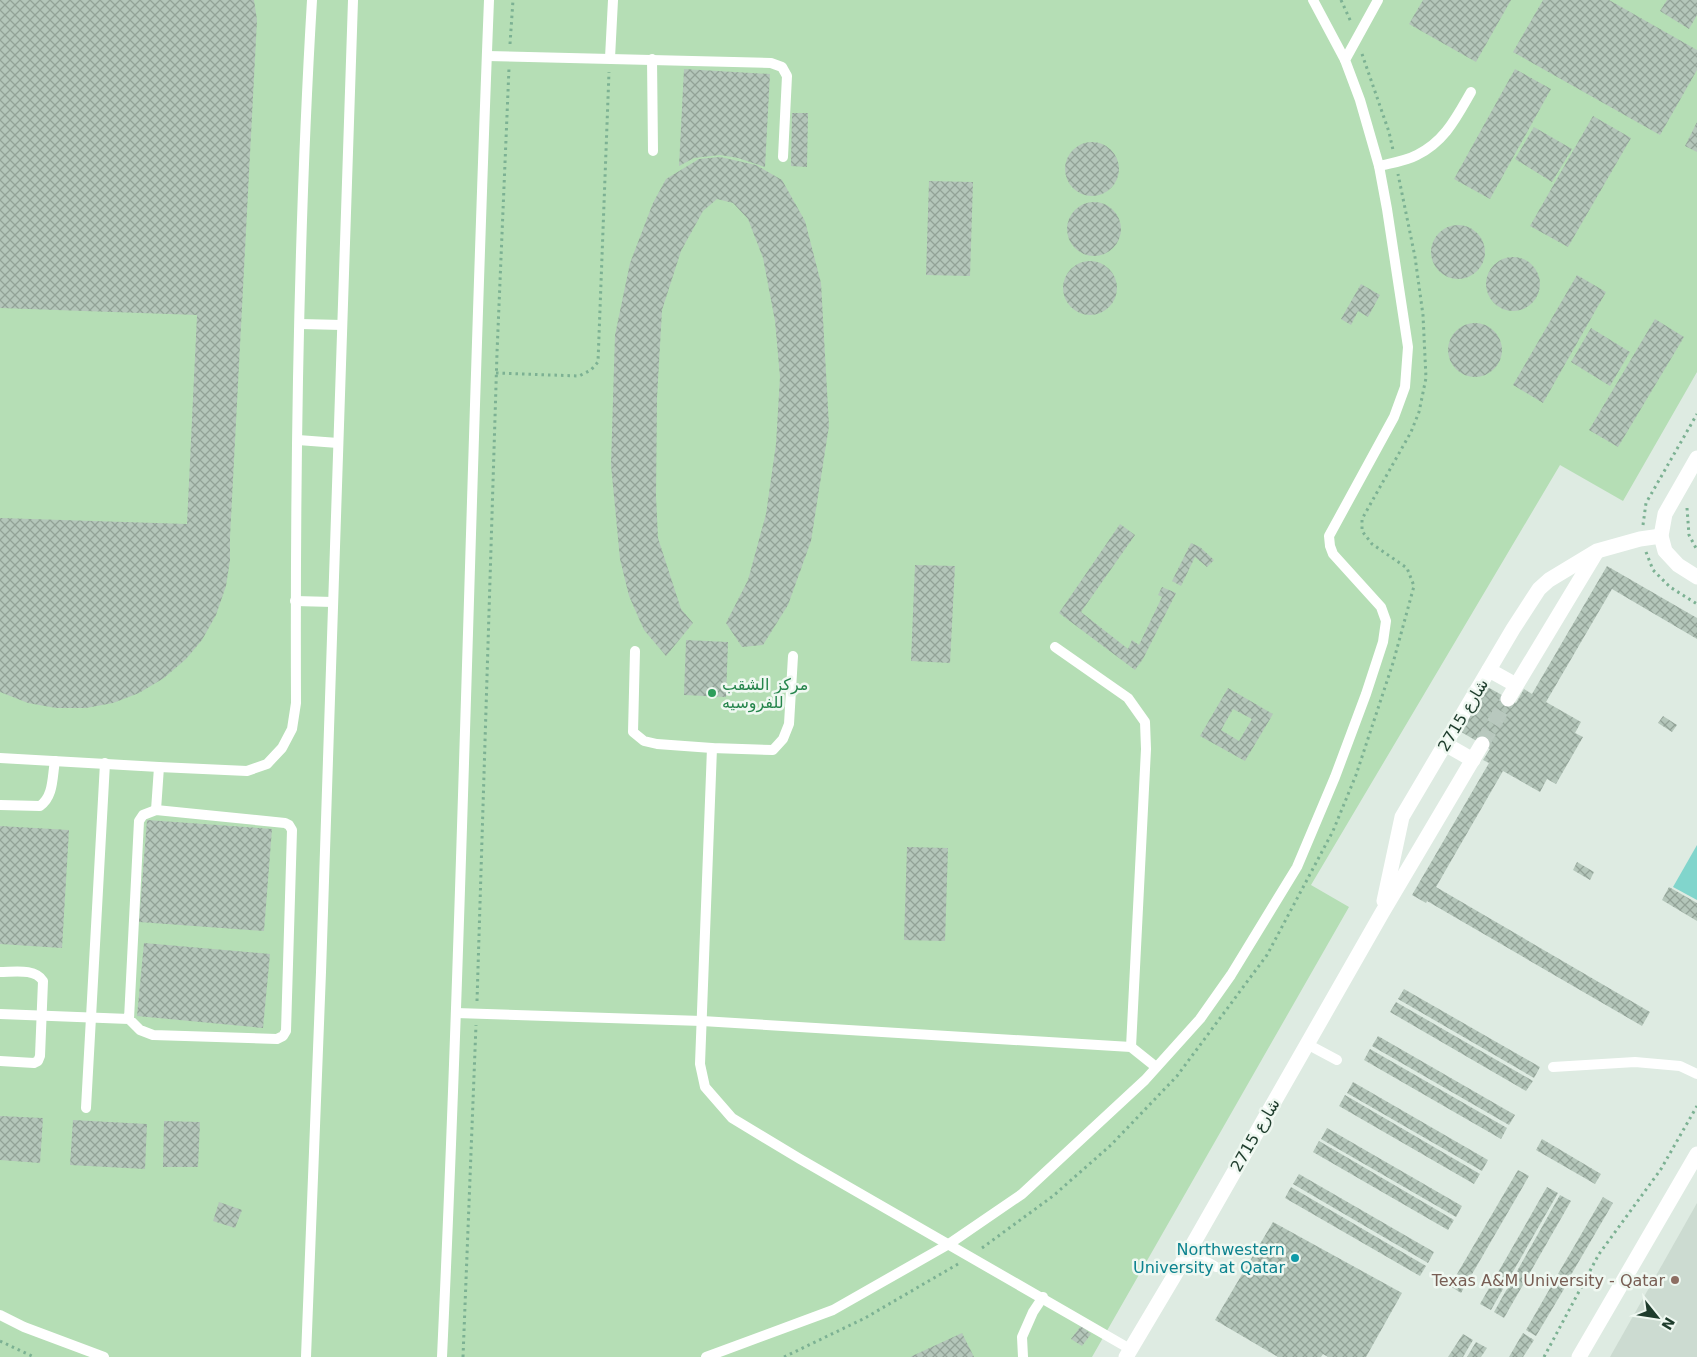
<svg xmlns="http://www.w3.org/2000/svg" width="1697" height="1357" font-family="'DejaVu Sans',Vazirmatn,sans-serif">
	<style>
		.built { fill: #ccdbd1 }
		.garden { fill: #b5deb5 }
		.water { fill: #81d5cc }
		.building { fill: url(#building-cross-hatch); fill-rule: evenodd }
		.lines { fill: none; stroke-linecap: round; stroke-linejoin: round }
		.minor-tunnel { stroke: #b8c8be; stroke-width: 15; stroke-dasharray: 15 8; stroke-linecap: butt }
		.path { stroke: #7cb193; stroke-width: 3; stroke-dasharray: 2.5 4; stroke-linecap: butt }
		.service { stroke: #fff; stroke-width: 10 }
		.minor { stroke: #fff; stroke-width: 15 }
		.leisure-dot { fill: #2e9e5b; stroke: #eff8f1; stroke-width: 2 }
		.culture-dot { fill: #0f9aa8; stroke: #eff8f1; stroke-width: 2 }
		.education-dot { fill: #8d6e63; stroke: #eff8f1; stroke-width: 2 }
		.labels { text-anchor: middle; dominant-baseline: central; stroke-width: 5; stroke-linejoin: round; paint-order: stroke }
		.leisure-label { font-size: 16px; fill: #27864d; stroke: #eff8f1; text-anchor: start }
		.street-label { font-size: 16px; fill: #1e3c2c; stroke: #eff8f1 }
		.culture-label { font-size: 16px; fill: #0d838f; stroke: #eff8f1; text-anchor: end }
		.education-label { font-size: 16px; fill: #785e54; stroke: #eff8f1; text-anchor: end }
	</style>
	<defs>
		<pattern id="building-cross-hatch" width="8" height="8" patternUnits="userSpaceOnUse" patternTransform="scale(1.25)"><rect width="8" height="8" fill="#b4c6ba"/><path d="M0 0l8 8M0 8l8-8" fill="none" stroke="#92a297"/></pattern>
	</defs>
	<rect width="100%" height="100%" fill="#deebe2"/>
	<path class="built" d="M1697,1203V1357H1610Z"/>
	<path class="garden" d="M0,0H1697V372L1623,501L1560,465L1311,885L1349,907L1092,1357H0Z"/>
	<path class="water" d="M1697,845V900L1673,887Z"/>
	<g class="building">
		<path d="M0,0H254L257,20L230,537V560L226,586L216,615L202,640L186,659L164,678L139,693L113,703L86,708H56L28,703L0,692V518L187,524L197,315L0,308Z"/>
		<path d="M1423,0H1511L1476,62L1409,24Z"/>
		<path d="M1543,0H1609L1697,50V70L1660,135L1513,52Z"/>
		<path d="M1667,0H1697V15L1689,29L1660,11Z"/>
		<path d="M684,69L770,74L765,167L738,158L720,155L694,158L679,166Z"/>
		<path d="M1515,69L1551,89L1490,199L1454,179Z"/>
		<path d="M792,113H808L807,167L791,166Z"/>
		<path d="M1593,116L1631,138L1568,247L1530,226Z"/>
		<path d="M1697,122V152L1685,146Z"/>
		<path d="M1534,127L1572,149L1552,182L1515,159Z"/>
		<circle cx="1092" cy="169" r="27"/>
		<path d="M720,157L756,165L782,180L805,221L821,283L829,426L811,541L788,605L763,645L742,647L726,623L748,580L766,514L776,444L780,377L775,321L763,258L748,219L733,203L717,199L703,211L681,251L662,310L657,398L656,496L658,538L681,609L693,623L666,656L644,630L629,596L620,559L611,465L615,335L630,263L653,203L666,179L699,159Z"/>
		<path d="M929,181L973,182L970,276L926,275Z"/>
		<circle cx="1094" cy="229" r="27"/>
		<circle cx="1458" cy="252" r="27"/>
		<circle cx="1513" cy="284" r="27"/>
		<circle cx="1090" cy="288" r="27"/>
		<path d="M1577,275L1606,292L1543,403L1513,385Z"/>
		<path d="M1361,284L1380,295L1368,317L1358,311L1351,325L1341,319Z"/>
		<path d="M1655,319L1684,337L1618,447L1589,430Z"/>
		<circle cx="1475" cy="350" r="27"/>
		<path d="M1591,328L1630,352L1610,386L1571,362Z"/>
		<path d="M1120,524L1135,535L1081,612L1128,649L1132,640L1139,645L1162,597L1158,595L1162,587L1176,593L1143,659L1135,670L1059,613Z"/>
		<path d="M1191,543L1200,547L1214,560L1207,567L1195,557L1181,586L1172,581Z"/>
		<path d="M915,565L955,566L950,663L911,661Z"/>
		<path d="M1607,566L1697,618V639L1612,589L1546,702L1581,722L1575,733L1583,737L1556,784L1547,779L1540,792L1503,771L1436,887L1650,1012L1642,1026L1427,901L1426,903L1412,895L1489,763L1483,760L1490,749L1458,730L1484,685L1516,703L1524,689L1532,694Z"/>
		<path d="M686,640L728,642L726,697L684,695Z"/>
		<path d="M1228,688L1273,714L1245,761L1200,736ZM1233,709L1252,719L1239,741L1221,730Z"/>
		<path d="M1663,716L1677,725L1672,732L1658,723Z"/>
		<path d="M147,820L272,829L264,931L139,922Z"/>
		<path d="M0,826L69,830L62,948L0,944Z"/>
		<path d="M907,847L948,848L945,941L904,940Z"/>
		<path d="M1577,862L1594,872L1590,880L1573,870Z"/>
		<path d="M1669,887L1697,903V921L1662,900Z"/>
		<path d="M144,943L270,954L263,1028L137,1016Z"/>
		<path d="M1404,989L1540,1067L1534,1078L1398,999Z"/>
		<path d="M1396,1002L1533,1081L1526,1091L1390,1012Z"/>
		<path d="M1378,1036L1515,1115L1509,1125L1372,1046Z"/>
		<path d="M1370,1049L1507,1128L1501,1139L1364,1060Z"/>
		<path d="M1353,1082L1488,1160L1482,1171L1347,1093Z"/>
		<path d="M1345,1095L1480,1174L1474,1184L1339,1106Z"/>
		<path d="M0,1116L43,1118L40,1163L0,1160Z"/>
		<path d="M73,1120L147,1124L145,1169L70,1165Z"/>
		<path d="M164,1121L200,1122L198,1167H163Z"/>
		<path d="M1327,1128L1462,1206L1456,1217L1321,1139Z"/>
		<path d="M1542,1139L1601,1174L1595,1184L1536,1150Z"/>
		<path d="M1319,1141L1454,1220L1448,1230L1313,1152Z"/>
		<path d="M1518,1170L1529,1176L1461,1293L1450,1286Z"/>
		<path d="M1299,1174L1434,1252L1428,1263L1293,1184Z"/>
		<path d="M1291,1187L1426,1266L1420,1276L1285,1198Z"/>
		<path d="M1547,1187L1558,1193L1491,1310L1480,1304Z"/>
		<path d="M1560,1195L1571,1201L1504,1318L1494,1312Z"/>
		<path d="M1603,1197L1613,1203L1568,1280L1558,1274Z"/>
		<path d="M219,1202L242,1210L235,1228L213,1221Z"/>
		<path d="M1273,1222L1402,1293L1366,1357H1328L1323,1354L1321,1357H1278L1215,1320Z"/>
		<path d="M1556,1278L1567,1284L1536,1336L1526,1330Z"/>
		<path d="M1081,1326L1091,1334L1082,1346L1071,1339Z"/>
		<path d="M962,1333L974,1357H910Z"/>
		<path d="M1523,1333L1534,1340L1523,1357H1509Z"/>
		<path d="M1463,1334L1473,1340L1463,1357H1448Z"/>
		<path d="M1476,1342L1487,1348L1481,1357H1467Z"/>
	</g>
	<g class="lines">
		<path class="minor-tunnel" d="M1482,744L1508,699"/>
		<g class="path">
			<path d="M1341,0L1351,22"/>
			<path d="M510,44L513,0"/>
			<path d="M1362,54L1389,132L1393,150"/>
			<path d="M496,373L579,376L591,370L598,362L609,72"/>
			<path d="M1687,508L1689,535L1697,550"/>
			<path d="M1643,525L1646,503L1697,414"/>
			<path d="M1646,552L1653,570L1670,587L1697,604"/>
			<path d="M477,1001L497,353L509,68"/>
			<path d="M982,1248L1053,1196L1111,1145L1177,1076L1267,955L1333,831L1356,775L1393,663L1414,586L1407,568L1372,544L1362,531V519L1411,432L1419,412L1426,378L1423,315L1415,257L1398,174"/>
			<path d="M0,1341L34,1357"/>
			<path d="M463,1357L476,1025"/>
			<path d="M784,1357L865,1318L958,1264"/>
			<path d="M1544,1357L1599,1254L1661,1169L1697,1106"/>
		</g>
		<g class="service">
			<path d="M1313,0L1345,60"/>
			<path d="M487,56L771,63L782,67L787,76L783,157"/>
			<path d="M610,58L613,0"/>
			<path d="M652,59L653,151"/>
			<path d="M1379,166C1391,163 1406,161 1417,155C1445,141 1456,118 1471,92"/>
			<path d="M300,324L342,325"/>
			<path d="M298,440L338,443"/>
			<path d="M295,601L333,602"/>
			<path d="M1055,647L1128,698L1145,722L1146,749L1131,1047"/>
			<path d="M635,651L633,732L644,741L657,744L712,748L773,750L783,739L789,724L793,656"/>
			<path d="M712,748L700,1064L705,1087L732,1118L800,1159L1130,1349"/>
			<path d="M0,758L159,767"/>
			<path d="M0,805L40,806C54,796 52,777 55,761"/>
			<path d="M156,810L159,767L247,771L267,764L282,748L292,729L296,703C295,468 298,234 312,0"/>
			<path d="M0,972C14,972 35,968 43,981L40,1056L38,1061L34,1063L0,1061"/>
			<path d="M456,1013L702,1021L1131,1047L1156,1067"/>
			<path d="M0,1014L129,1019L140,1030L153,1035L277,1039L283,1036L286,1031L292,830L289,825L285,823L156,810L143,815L139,821L129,1019"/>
			<path d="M1307,1044L1337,1060"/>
			<path d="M1553,1067L1635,1062L1680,1066L1697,1074"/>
			<path d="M86,1108L105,763"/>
			<path d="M1189,1251L1216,1267"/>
			<path d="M0,1315L24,1327L104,1357"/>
			<path d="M306,1357L321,972L353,0"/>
			<path d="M442,1357C463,905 471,452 489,0"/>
			<path d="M706,1357L833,1310L949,1244L1022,1194L1145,1080L1200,1019L1231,975L1297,867L1335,777L1366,694L1383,642L1386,621L1381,607L1333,554L1330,546L1329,536L1394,417L1405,387L1408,347L1387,209L1379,166L1360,100L1345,60L1378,0"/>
			<path d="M1023,1357L1022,1337L1033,1312L1043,1297"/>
		</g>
		<g class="minor">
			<path d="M1697,458L1665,514L1661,536L1665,551L1678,565L1697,577"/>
			<path d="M1489,670L1516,685"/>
			<path d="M1508,699L1596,553"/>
			<path d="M1445,744L1473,760"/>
			<path d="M1384,901L1402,817L1513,629L1539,589L1549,580L1597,551L1640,539L1661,536"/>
			<path d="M1126,1357L1189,1251L1382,913L1482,744"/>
			<path d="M1579,1357L1697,1154"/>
		</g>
	</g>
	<circle class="leisure-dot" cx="712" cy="693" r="5"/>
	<circle class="culture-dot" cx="1295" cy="1258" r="5"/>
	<circle class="education-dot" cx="1675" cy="1280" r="5"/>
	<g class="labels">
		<g class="leisure-label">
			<text x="722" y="684">مركز الشقب<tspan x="722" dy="18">للفروسيه</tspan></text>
		</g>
		<g class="street-label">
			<text transform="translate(1463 715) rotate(-59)">شارع 2715</text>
			<text transform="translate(1255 1135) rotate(-60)">شارع 2715</text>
		</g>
		<g class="culture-label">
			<text x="1285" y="1249">Northwestern<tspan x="1285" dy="18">University at Qatar</tspan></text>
		</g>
		<g class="education-label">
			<text x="1665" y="1280">Texas A&amp;M University - Qatar</text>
		</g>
	</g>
	<g transform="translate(1657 1317) rotate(120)" stroke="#eff8f1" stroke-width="4" paint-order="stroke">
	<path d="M0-4L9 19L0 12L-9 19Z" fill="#1e3c2c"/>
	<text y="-8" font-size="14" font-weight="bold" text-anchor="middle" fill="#1e3c2c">N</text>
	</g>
</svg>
